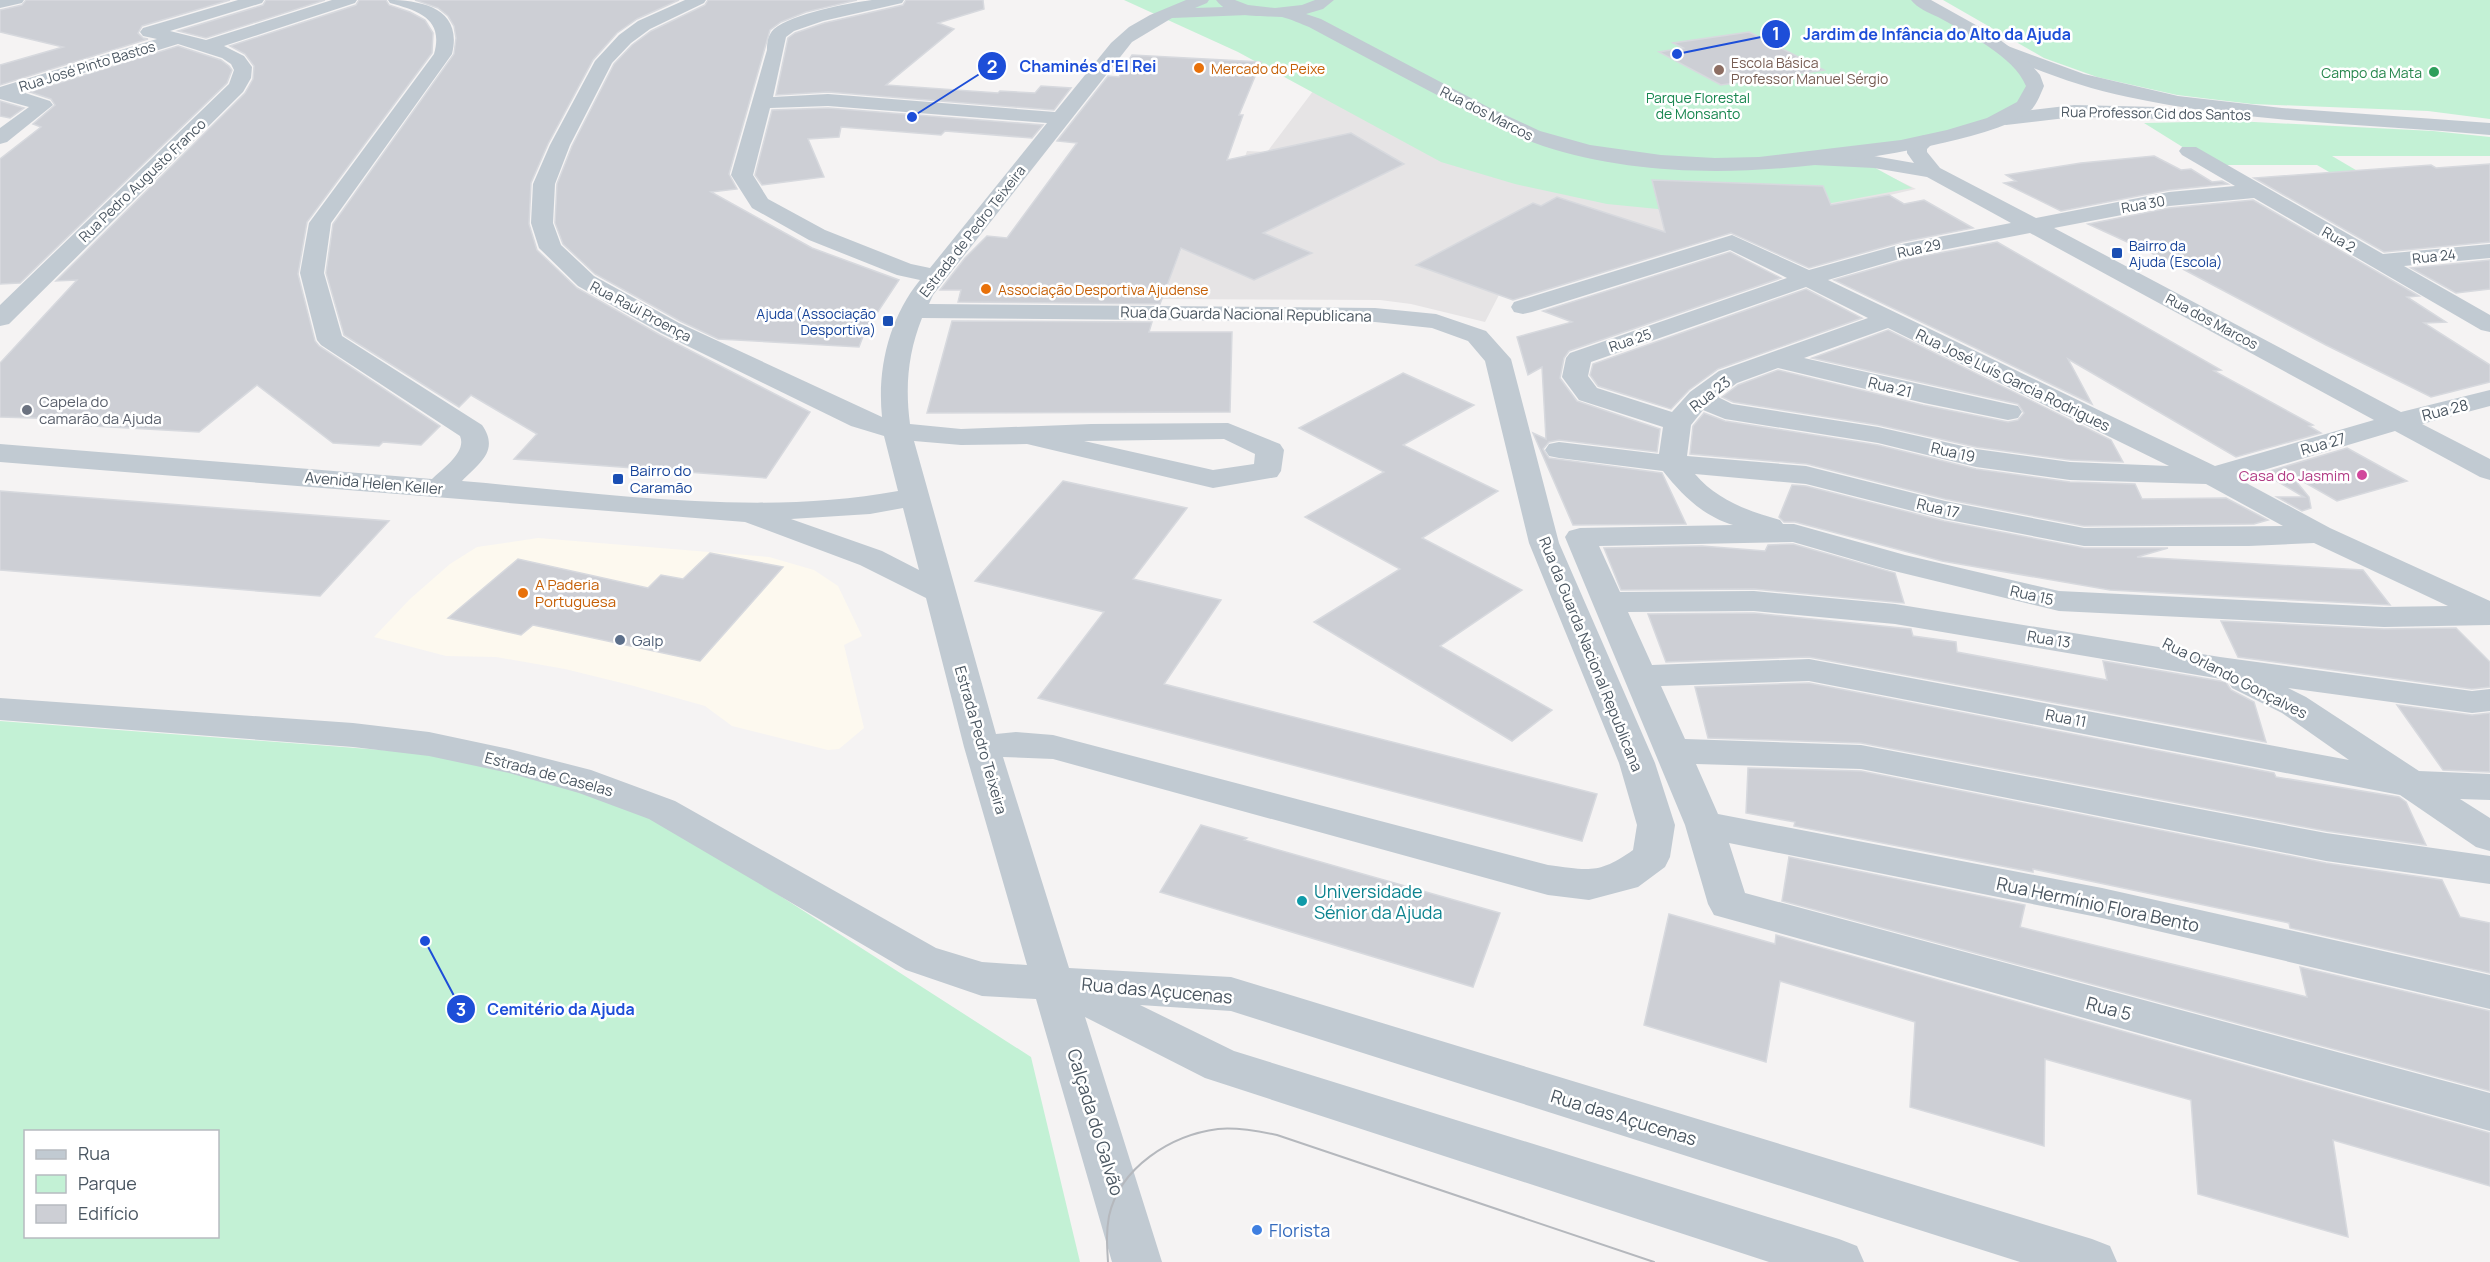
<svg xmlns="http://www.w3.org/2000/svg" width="2490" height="1262" font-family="Manrope,sans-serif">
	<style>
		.commercial { fill: #fdf9ef }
		.education { fill: #e6e4e5 }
		.green { fill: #c3f1d5; fill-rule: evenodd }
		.building { fill: #cdcfd5; stroke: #d7d9de; stroke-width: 1.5 }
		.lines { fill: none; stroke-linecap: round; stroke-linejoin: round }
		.minor { fill: #c1cad2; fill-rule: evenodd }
		.tertiary { fill: #c1cad2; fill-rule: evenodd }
		.tram { stroke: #b5b8bd; stroke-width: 2 }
		.food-dot { fill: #e8710a; stroke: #fff; stroke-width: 2 }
		.education-dot { fill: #8d6e63; stroke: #fff; stroke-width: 2 }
		.leisure-dot { fill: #2e9e5b; stroke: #fff; stroke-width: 2 }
		.transit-dot { fill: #1a4fb4; stroke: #fff; stroke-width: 2 }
		.worship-dot { fill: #6b7280; stroke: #fff; stroke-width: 2 }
		.hotel-dot { fill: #d1479c; stroke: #fff; stroke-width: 2 }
		.service-dot { fill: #5c6f8a; stroke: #fff; stroke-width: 2 }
		.culture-dot { fill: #0f9aa8; stroke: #fff; stroke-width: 2 }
		.shop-dot { fill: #3f7fe0; stroke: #fff; stroke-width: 2 }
		.labels { text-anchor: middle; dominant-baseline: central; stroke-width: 5; stroke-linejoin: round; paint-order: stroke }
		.far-education-label { font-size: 14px; fill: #785e54; stroke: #fff; text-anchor: start }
		.far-street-label { font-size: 14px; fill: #4a5661; stroke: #fff }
		.far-food-label { font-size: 14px; fill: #c56008; stroke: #fff; text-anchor: start }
		.far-leisure-label { font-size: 14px; fill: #27864d; stroke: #fff; text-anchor: end }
		.far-park-label { font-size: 14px; fill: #17864f; stroke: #fff }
		.far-transit-label { font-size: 14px; fill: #164399; stroke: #fff; text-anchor: start }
		.street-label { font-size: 15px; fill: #4a5661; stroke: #fff }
		.worship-label { font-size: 15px; fill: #5b616d; stroke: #fff; text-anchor: start }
		.transit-label { font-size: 15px; fill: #164399; stroke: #fff; text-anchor: start }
		.hotel-label { font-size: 15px; fill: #b23c85; stroke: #fff; text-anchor: end }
		.food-label { font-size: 15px; fill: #c56008; stroke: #fff; text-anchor: start }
		.service-label { font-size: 15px; fill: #4e5e75; stroke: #fff; text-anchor: start }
		.near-culture-label { font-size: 18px; fill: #0d838f; stroke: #fff; text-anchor: start }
		.near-street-label { font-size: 18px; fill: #4a5661; stroke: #fff }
		.near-shop-label { font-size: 18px; fill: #366cbe; stroke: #fff; text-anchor: start }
		.leader { fill: none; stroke: #1d4ed8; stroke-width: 2 }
		.callout-dot { fill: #1d4ed8; stroke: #fff; stroke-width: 2 }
		.mark-label { font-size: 18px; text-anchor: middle; font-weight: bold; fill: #fff }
		.callout-label { font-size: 16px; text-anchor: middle; font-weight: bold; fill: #1d4ed8; stroke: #fff; stroke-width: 5; stroke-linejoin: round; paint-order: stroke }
	</style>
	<rect width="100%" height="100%" fill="#f5f3f3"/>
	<path class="commercial" d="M538,538L769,557L814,570L838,586L862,636L844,645L864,728L839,749L828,750L732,726L705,706L634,686L565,669L496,657L446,656L374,637L410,599L450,564L477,547Z"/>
	<path class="education" d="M1326,74L1891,177L1916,189L1732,231L1500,293L1485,322L1411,304L1380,300L1161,299L1210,180L1236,182L1247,151L1267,152Z"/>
	<g class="green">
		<path d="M1124,0H1921L1972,30L2035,82L2024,106L1973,130L1848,153L1912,188L1794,210L1720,227L1658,209L1607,204L1515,184L1441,162L1238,52Z"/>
		<path d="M1943,0H2490V119L2428,111L2252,104L2177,95L2097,77L2044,58Z"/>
		<path d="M2235,121L2433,131L2490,137V156H2332L2395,193L2369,195L2317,165H2226L2189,151L2144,123Z"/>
		<path d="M0,721L447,755L596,795L668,824L1031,1057L1080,1262H0ZM26,1132H218V1236H26Z"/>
	</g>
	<g class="building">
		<path d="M26,0H230L142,26L138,33L143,38L148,39L0,85V65L63,47L0,32V10L22,5Z"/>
		<path d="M266,0H325L206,38L178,31L263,5Z"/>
		<path d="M359,0H386L389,5L410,12L425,20L433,33L432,53L307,222L298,274L315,341L319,346L440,426L421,445L383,442L379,446L333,443L257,385L199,432L59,424L65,419L0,417V363L77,280L56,281L245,93L253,79L254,66L245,54L230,46L356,5Z"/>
		<path d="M415,0H679L637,19L617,33L593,60L548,144L531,183L529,224L537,250L577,288L660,335L810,412L766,478L514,459L537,434L471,395L459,407L344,335L326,273L333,224L454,54L456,38L454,26L448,16L438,8Z"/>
		<path d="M708,0H857L806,12L781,22L770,30L729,174L737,189L711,192L812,248L899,280L865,331L859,347L718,339L680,321L595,274L563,244L555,223L557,184L572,146L614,64L632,45L651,31L705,5Z"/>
		<path d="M906,0H983L984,9L938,23L954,29L886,85L998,93L1000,91L1035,93L1041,86L1071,88L1054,110L828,92L776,95L788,38L795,33L824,23L903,5Z"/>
		<path d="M1749,32L1824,70L1721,85L1659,52L1683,48L1673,43Z"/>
		<path d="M178,46L221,60L229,66L232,70L227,83L20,283L0,284V159L41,127L33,124L55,105L51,99L30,92Z"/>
		<path d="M1132,55L1261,62L1239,115H1243L1227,160L1351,133L1404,164L1263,233L1312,253L1254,280L1181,248L1160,304L958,302L961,290H940L965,258L987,236L1007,238L1077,143L1057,141L1108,76L1119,77Z"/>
		<path d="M0,101L24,108L10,118L0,116Z"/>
		<path d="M828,108L1043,125L1032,138L945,131L941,135L841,127L839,137L808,139L824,177L762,185L755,175L772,110Z"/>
		<path d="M2154,156L2181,170L2191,169L2212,182L2222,181L2228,184L2169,190L2061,211L2004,183L2016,181L2006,175L2081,163Z"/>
		<path d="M2490,164V242L2384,252L2254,178L2431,165L2436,168Z"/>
		<path d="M1652,180L1823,186L1831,205L1889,195L1904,204L1924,200L1973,228L1902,242L1809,268L1731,233L1513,300L1416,265L1533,203L1541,206L1557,197L1665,232Z"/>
		<path d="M2253,200L2419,296L2407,297L2446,322L2424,323L2490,365V382L2431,397L2326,345L2162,258L2088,224L2169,208Z"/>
		<path d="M1997,242L2221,370L2214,371L2313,425L2309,426L2321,433L2236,457L2068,359L2092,404L1834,280L1907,259Z"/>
		<path d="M1730,252L1781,278L1569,351L1564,358L1560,378L1577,401L1660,429L1657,452L1559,440L1549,442L1543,449L1549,458L1662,473L1686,524L1573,525L1533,433L1546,439L1542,367L1528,375L1517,337L1572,322L1543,311Z"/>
		<path d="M2490,260V289L2456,293L2411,268Z"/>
		<path d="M1806,289L1862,318L1718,369L1689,390L1671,409L1598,386L1590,375L1593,364Z"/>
		<path d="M952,321L1152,322L1149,332H1232L1230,412L927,413Z"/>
		<path d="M1888,330L2111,440L2123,462L2070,460L1976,447L1878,425L1733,402L1722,397L1738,385L1778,370L1923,405L2008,422L2018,420L2024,413L2018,404L1812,358Z"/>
		<path d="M1403,373L1474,405L1403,445L1498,491L1422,538L1522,590L1440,646L1552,710L1512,741L1314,622L1400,569L1305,517L1384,472L1299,428Z"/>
		<path d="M1704,413L1725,421L1878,445L1976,469L2070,482L2135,484L2142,499L2226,498L2268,520L2254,524L2084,526L1945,499L1807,464L1690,454L1693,426Z"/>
		<path d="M2347,448L2407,481L2337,501L2290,474L2309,497L2311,508L2302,511L2277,497H2304L2263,473Z"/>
		<path d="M1063,481L1187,508L1133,579L1221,600L1164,684L1597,794L1582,841L1038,698L1104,612L975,581Z"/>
		<path d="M1792,485L1806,486L1944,521L2084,548H2168L2137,557L2363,570L2390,605L2110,590L1942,561L1795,522H1784L1779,517Z"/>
		<path d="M0,491L389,521L320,596L0,570Z"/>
		<path d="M1793,544L1895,573L1904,603L1754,589L1621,590L1604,548L1702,546L1765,551L1768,545Z"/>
		<path d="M710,553L783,567L700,661L533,625L521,635L448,618L518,559L648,588L661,575L683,579Z"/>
		<path d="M1754,613L1911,629L1913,636L1956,642L1957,652L2107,680L2103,661L2226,682L2231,690L2254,702L2266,742L1809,657L1666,662L1648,614Z"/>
		<path d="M2221,621L2384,629L2456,628L2490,662V687L2472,689L2238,657Z"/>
		<path d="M1809,683L2274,773L2276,777L2399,797L2406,802L2426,845L2326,831L1861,743L1708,738L1695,687Z"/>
		<path d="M2397,705L2472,715L2490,713V772L2443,770Z"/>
		<path d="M1748,768L1861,771L2326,863L2442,880L2460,917L2490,923V973L2290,928L2289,923L2033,869V872L1794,826L1795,822L1746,813Z"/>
		<path d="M1201,825L1247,838L1244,840L1500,913L1473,987L1160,892Z"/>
		<path d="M1789,857L2025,905L2020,927L2307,997L2300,967L2490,1011V1091L1782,901Z"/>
		<path d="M1669,914L1775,944L1776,935L2490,1133V1186L2333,1140L2348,1237L2198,1194L2191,1100L2045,1059L2044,1146L1910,1107L1915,1022L1780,981L1766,1062L1644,1025Z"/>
	</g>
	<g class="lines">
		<g class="minor">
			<path d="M0,0H24L22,3L0,8Z"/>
			<path d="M238,0H264L262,3L170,31L206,40L332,0H357L355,3L224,46L244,56L252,67L251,78L243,92L9,324L0,326V305L229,84L234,70L231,64L222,58L178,44L22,92L50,101L53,105L7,142L0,144V128L29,107L0,99V87L157,39L143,36L140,32L143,28Z"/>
			<path d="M388,0C423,0 463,9 452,54L331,223L324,273L342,336L482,425C500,451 479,463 462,481C604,493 758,517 898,491L884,436L851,426L661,333L578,286L539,248L531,223L533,184L550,145L595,61L619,35L638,21L685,0H706L704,3L650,29L631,43L612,63L570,145L555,184L553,223L561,245L594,276L679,323L882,417C877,369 889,318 920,280L897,275L809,240L752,208L731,175L767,50C767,42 768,35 774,29C792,14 848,3 872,0C882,0 894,0 904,0L902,3L823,21L794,31L786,37L773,97L828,94L1055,112L1111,43L1129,27L1150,15L1186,0H1209L1207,3L1195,8L1254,6L1256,10L1248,15L1172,18L1132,42L933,295L929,304L1375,308L1436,314L1486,331L1511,359L1559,543L1655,763L1675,825L1670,857L1665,867L1638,887L1589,900L1548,895L1053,759L1003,757L1069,968L1231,977L2092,1239L2110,1246L2117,1262H2020L1231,1011L1140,1005L1234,1051L1839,1239L1857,1246L1864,1262H1769L1205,1078L1085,1017L1162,1262H1112L1036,999L982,996L906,970L649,819L579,793L509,773L429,756L353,747L0,720V698L353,723L429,732L509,749L591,770L675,801L936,948L982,962L1027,965L964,747L926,598L860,565L745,522L0,462V444L432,479C443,468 467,452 460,436L321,345L317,340L300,273L309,223L434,54C444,19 419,11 390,3ZM828,106L1047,123L930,268L911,264L825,230L768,199L753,175L770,108ZM922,318L1375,322L1432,328L1468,341L1485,361L1529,543L1619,763L1637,825L1633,850C1598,875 1588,870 1548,865L1053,735L1016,732L996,734L914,441L961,445L1027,444L1213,488L1277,477L1281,471L1284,450L1280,444L1228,423L1091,424L961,429L910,424C905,387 908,353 922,318ZM1224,439L1255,454L1254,464L1213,470L1084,441ZM903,508L919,570L882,551L791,519L870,514Z"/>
			<path d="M2005,45L2084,74L2178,96L2282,108L2490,123V135C2369,124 2247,123 2128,97C2083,88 2041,72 1999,54L1996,50L1999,46Z"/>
			<path d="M2074,105L2158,107L2165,109L2168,113L2165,117L2158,119L2074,117L2006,125L1999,123L1996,119L1999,115L2006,113Z"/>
			<path d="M1925,135L1932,137L1935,141L1927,149V152L1940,168L2036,218L2169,192L2235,186L2182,155L2179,151L2182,147H2196L2383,254L2490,244V258L2404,266L2490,315V332L2481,330L2254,198L2169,206L2054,228L2401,412L2490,390V406L2422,424L2490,459V480L2480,477L2395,431L2237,478L2330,528L2490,601V625L2384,627L2059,611L1886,569L1793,542L1599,546L1620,592L1754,591L1895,604L2220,657L2472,691L2490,689V711L2472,713L2288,688L2306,697L2419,771L2490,774V800L2460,799L2490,818V851L2476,847L2400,795L1809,681L1661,686L1685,739L1861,745L2326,833L2490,856V884L2326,861L1861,769L1696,764L1718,814L2102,888L2490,975V1009L2102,918L1729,843L1745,893L2490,1093V1131L1714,915L1708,904L1685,825L1565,537L1569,531L1580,528L1733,525C1703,516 1682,495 1663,471L1559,458L1549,456L1545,450L1549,444L1559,442L1659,454L1663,427L1579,400L1562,377L1566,358L1570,353L1787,278L1730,250L1532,312L1523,314L1514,312L1511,307L1514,302L1732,235L1809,270L1902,244L2011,223L1927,177L1874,168L1814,165L1807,163L1804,159L1807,155L1814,153L1874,156L1914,163L1907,153V147L1918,137ZM2030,233L2374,420L2215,466L1828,280L1906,257ZM1806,287L1868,318L1719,371L1690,392L1672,412L1597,388L1588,376L1591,362ZM1888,328L2169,466L2070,462L1976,449L1878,427L1732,404L1718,397L1737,383L1778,368L1924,403L2008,420L2018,418L2022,412L2018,406L2008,404L1804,358ZM1703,410L1725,419L1878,443L1976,467L2070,480L2206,484L2283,526L2084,528L1945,501L1806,466L1687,456L1691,425ZM1695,474L1806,484L1944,519L2084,546H2249L2314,543L2448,606L2384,607L2059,591L1905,555L1794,524H1783L1780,520C1748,511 1717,500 1695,474ZM1754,611L1895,624L2227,680L2232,688L2282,713L2349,760L1809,659L1652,665L1628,612Z"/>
		</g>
		<path class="tertiary" d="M1216,0H1235L1248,5L1275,8L1302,5L1315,0H1334L1323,9L1306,14L1321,19L1488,107L1540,131L1590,145L1661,155L1715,158L1759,157L1901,140L1947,130L1987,118L2017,102L2026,86C2014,56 1966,33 1938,17C1929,13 1917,8 1911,0H1931L1992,34L2026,59L2040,75L2044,86C2041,93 2037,104 2031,110C2010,128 1961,139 1934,145C1808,172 1667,186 1543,146C1506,133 1472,113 1437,95C1394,72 1351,50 1309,27C1301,24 1291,19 1282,17C1261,15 1231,20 1216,0Z"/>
		<path class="tram" d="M1108,1262C1107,1246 1106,1232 1109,1216C1120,1167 1171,1135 1218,1129C1237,1127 1258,1131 1277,1135L1654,1262"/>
	</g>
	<g class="food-dot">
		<circle cx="1199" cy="68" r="6"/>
		<circle cx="986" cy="289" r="6"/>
		<circle cx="523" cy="593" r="6"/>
	</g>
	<circle class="education-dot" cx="1719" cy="70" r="6"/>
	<circle class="leisure-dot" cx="2434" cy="72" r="6"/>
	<g class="transit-dot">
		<rect x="2111" y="247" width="12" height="12" rx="3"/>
		<rect x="882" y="315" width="12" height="12" rx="3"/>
		<rect x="612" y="473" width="12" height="12" rx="3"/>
	</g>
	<circle class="worship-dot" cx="27" cy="410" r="6"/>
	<circle class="hotel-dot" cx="2362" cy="475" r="6"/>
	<circle class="service-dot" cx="620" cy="640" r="6"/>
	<circle class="culture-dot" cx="1302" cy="901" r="6"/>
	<circle class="shop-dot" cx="1257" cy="1230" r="6"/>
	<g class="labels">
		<g class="far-education-label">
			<text x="1731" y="62">Escola Básica<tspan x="1731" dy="16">Professor Manuel Sérgio</tspan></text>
		</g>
		<g class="far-street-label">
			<text transform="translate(87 66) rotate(-17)">Rua José Pinto Bastos</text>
			<text transform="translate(1487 113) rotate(27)">Rua dos Marcos</text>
			<text transform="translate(2156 113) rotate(1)">Rua Professor Cid dos Santos</text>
			<text transform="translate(142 180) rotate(-44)">Rua Pedro Augusto Franco</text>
			<text transform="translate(2143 204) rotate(-10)">Rua 30</text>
			<text transform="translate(972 231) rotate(-52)">Estrada de Pedro Teixeira</text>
			<text transform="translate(2339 239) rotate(30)">Rua 2</text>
			<text transform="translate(1919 248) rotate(-12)">Rua 29</text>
			<text transform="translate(2434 256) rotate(-6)">Rua 24</text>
			<text transform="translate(641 311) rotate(28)">Rua Raúl Proença</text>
			<text transform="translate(2212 321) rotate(28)">Rua dos Marcos</text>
			<text transform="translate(1630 340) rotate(-19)">Rua 25</text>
		</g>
		<g class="far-food-label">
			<text x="1211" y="68">Mercado do Peixe</text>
			<text x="998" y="289">Associação Desportiva Ajudense</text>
		</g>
		<g class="far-leisure-label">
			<text x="2422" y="72">Campo da Mata</text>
		</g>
		<g class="far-park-label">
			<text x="1698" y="97">Parque Florestal<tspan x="1698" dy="16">de Monsanto</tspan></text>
		</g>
		<g class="far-transit-label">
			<text x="2129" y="245">Bairro da<tspan x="2129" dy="16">Ajuda (Escola)</tspan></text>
			<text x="876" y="313" text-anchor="end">Ajuda (Associação<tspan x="876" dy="16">Desportiva)</tspan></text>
		</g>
		<g class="street-label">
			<text transform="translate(1246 314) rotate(1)">Rua da Guarda Nacional Republicana</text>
			<text transform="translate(2013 380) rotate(26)">Rua José Luís Garcia Rodrigues</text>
			<text transform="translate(1890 387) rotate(14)">Rua 21</text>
			<text transform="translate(1710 394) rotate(-38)">Rua 23</text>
			<text transform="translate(2445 410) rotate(-14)">Rua 28</text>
			<text transform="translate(2323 444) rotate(-16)">Rua 27</text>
			<text transform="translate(1953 452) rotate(13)">Rua 19</text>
			<text transform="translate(374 483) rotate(5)">Avenida Helen Keller</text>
			<text transform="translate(1938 508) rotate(13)">Rua 17</text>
			<text transform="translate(2032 595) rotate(13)">Rua 15</text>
			<text transform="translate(2049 639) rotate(9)">Rua 13</text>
			<text transform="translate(1591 654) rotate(68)">Rua da Guarda Nacional Republicana</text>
			<text transform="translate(2235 678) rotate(27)">Rua Orlando Gonçalves</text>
			<text transform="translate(2066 718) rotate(11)">Rua 11</text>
			<text transform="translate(981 740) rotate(74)">Estrada Pedro Teixeira</text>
			<text transform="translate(549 774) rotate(15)">Estrada de Caselas</text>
		</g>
		<g class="worship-label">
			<text x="39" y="401">Capela do<tspan x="39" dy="17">camarão da Ajuda</tspan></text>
		</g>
		<g class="transit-label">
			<text x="630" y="470">Bairro do<tspan x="630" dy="17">Caramão</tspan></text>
		</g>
		<g class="hotel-label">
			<text x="2350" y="475">Casa do Jasmim</text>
		</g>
		<g class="food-label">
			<text x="535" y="584">A Paderia<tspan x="535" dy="17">Portuguesa</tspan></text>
		</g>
		<g class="service-label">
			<text x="632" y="640">Galp</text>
		</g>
		<g class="near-culture-label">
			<text x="1314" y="891">Universidade<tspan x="1314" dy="21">Sénior da Ajuda</tspan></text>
		</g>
		<g class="near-street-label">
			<text transform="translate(2098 904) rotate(12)">Rua Hermínio Flora Bento</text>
			<text transform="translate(1157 990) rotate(5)">Rua das Açucenas</text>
			<text transform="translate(2109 1008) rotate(15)">Rua 5</text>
			<text transform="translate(1624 1117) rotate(17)">Rua das Açucenas</text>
			<text transform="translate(1096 1122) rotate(73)">Calçada do Galvão</text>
		</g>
		<g class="near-shop-label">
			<text x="1269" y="1230">Florista</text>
		</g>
	</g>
	<path class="leader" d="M1677 54L1776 34M912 117L992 66M425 941L461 1009"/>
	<g class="callout-dot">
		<circle cx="1677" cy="54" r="6"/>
		<circle cx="912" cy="117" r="6"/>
		<circle cx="425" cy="941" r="6"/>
		<circle cx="1776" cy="34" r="15"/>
		<circle cx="992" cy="66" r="15"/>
		<circle cx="461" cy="1009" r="15"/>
	</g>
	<g class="mark-label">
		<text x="1776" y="40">1</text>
		<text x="992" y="73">2</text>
		<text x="461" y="1016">3</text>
	</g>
	<g class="callout-label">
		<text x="1937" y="40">Jardim de Infância do Alto da Ajuda</text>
		<text x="1088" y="72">Chaminés d'El Rei</text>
		<text x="561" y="1015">Cemitério da Ajuda</text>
	</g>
	<rect x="24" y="1130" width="195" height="108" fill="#ffffff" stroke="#b7bbc0" stroke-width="1.5"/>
	<rect x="36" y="1150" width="30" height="9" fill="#c1cad2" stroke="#b7bbc0" stroke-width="1.5"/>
	<text x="78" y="1160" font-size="18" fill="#4a5661">Rua</text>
	<rect x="36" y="1175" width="30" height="18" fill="#c3f1d5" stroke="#b7bbc0" stroke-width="1.5"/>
	<text x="78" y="1190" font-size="18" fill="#4a5661">Parque</text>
	<rect x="36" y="1205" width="30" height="18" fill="#cdcfd5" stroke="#b7bbc0" stroke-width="1.5"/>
	<text x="78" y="1220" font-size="18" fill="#4a5661">Edifício</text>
</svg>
